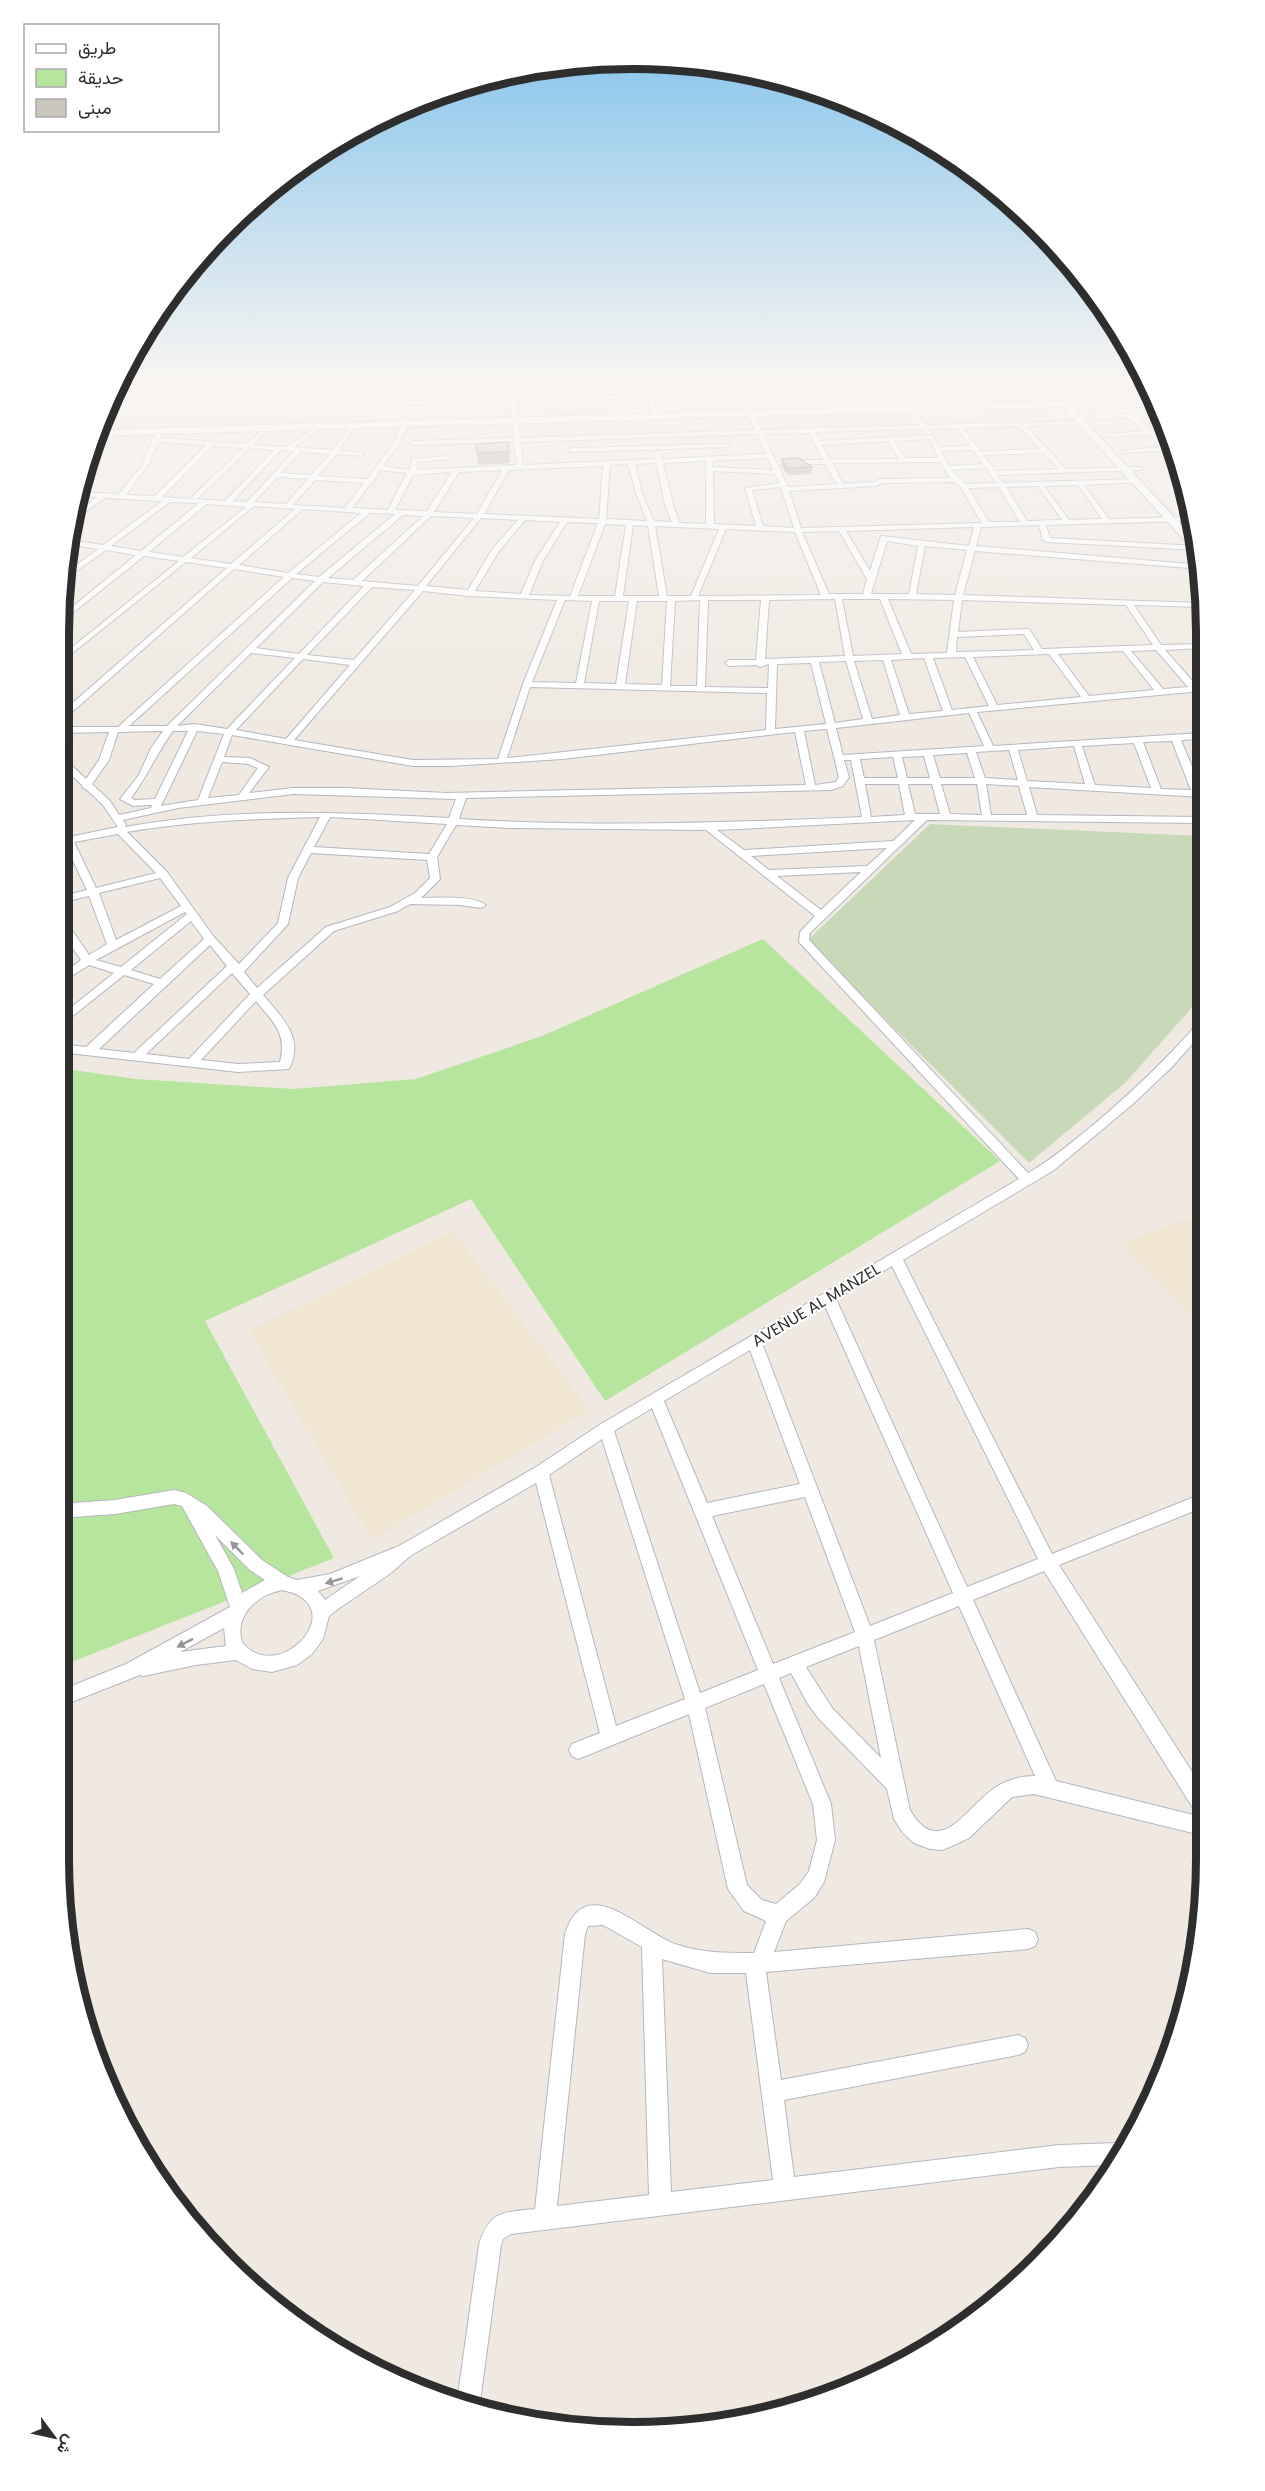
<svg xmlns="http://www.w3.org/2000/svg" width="1265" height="2491" font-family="Poppins,Vazirmatn,sans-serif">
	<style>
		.education { fill: #f0e6d1 }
		.green { fill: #b6e59e }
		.cemetery { fill: #c8d9b8 }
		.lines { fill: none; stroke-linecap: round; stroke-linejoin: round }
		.minor-casing { stroke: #b4b7c1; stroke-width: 2 }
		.tertiary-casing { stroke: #b4b7c1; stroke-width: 3 }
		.secondary-casing { stroke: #b4b7c1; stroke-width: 2 }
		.minor { fill: #fff; fill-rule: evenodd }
		.tertiary { fill: #fff; fill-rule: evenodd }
		.secondary { fill: #fff; fill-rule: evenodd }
		.wall { fill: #afaba4 }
		.building { fill: #cbc7bf; stroke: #8e8b86; stroke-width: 1.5 }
		.oneway { fill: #969696 }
		.labels { text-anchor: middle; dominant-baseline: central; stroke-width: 4.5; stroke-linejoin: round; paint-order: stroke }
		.street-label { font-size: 16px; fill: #2e2e2e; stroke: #fff }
		.rim { fill: none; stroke: #2e2e2e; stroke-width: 8 }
	</style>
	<rect width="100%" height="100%" fill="#efe9e1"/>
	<g class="education">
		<path d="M1203,1213L1204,1329L1120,1244Z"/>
		<path d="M453,1231L590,1410L372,1540L249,1331Z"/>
	</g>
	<path class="green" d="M763,939L1000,1161L605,1401L471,1199L205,1321L334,1558L59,1667V1068L136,1079L293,1089L416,1079L542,1036Z"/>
	<path class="cemetery" d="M930,824L1202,836L1203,995L1126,1082L1029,1163L807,941Z"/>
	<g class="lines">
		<defs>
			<g id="minor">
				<path d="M508,379H514L515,384L620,379L623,381L515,388L516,398L737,391L732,382H679L681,379H737L743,391L784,390L777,379H783L790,390L1048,382L1050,385L744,395L761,430L920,425L908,408L911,406L926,425L1085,421L1083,424L1026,426L1066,469L1140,467L1142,470L997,475L1003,483L1139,479L1141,482L1084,485L1109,519L1185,517L1189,519L1185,521L1046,525L1050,538L1198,546L1199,550L1047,542L1043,540L1039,525L981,527L976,546L1202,565V569L975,551L963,595L1202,603V607L1134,605L1161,645L1202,644V648L1165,650L1197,686L1202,685V691L977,712L993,746L1202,733V739L1181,740L1202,791V797L1029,787L1037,815L1202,817V823L927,820L810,933L809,940L1028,1173C1051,1160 1071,1143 1092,1126C1130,1094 1166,1060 1199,1022L1203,1021V1032L1172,1067L1134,1103L1054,1170L903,1260L1052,1554L1204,1493V1507L1059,1565L1205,1792V1836L1034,1794L1012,1797L969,1838L952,1846L942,1850L930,1849L914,1843L903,1833L894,1819L887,1789L819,1719L808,1704L791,1673L779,1678L831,1804L835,1840L824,1882L814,1898L786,1921L774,1952L1028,1929L1035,1932L1038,1939L1035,1946L1028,1949L766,1972L781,2080L1018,2035L1025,2038L1028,2045L1025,2052L1018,2055L784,2100L794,2177L1059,2145L1117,2143L1123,2146L1110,2165L1059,2167L511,2234L503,2239L501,2245L479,2409L457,2402L479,2245C489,2211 503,2212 535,2209L565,1934C585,1870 640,1931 675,1944C701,1953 726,1953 754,1953L766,1921L744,1911L728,1889L689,1714L578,1759L572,1756L569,1750L572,1744L600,1733L536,1483L410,1556L391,1573L338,1609L329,1616L323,1639L312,1654L297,1665L272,1672L252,1669L236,1660L196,1665L143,1676L140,1675L59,1707V1691L126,1664L230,1607L218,1571L182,1506L174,1504L115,1514L59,1518V1504L115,1500L174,1490L186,1493L207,1506L262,1560L288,1577L297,1580L330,1574L399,1546L536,1467L601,1424L1019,1179L799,942L800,932L815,916L706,830L511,828L456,825L437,857L440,879L421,898C438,898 473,895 486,905L481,908L460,905L410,904L398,911L334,931L263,995C282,1018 305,1037 289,1069L238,1072L59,1052V1044L86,1047L154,984L124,975L59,1027V1017L114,973L89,965L59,984V976L81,960L59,928V916L63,917L89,955L107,944L89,896L59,903V897L87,890L65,844L59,845V839L118,827L103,805L86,789L83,788L82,785L60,764V756L63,757L86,779L99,760L109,732L60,733V727H118L284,577L234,569L63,720L60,721V714L227,568L186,562L60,663V657L179,561L144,556L60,623V617L136,555L106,550L62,581L63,575L98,549L68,544L69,540L103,545L162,501L105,498L72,521L73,515L97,497L76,496L77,492L119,494L143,464L152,440L159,430L162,432L160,438L246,444L267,426L269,429L253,445L286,447L321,424L323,427L294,447L333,450L352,423L355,425L339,450L365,454L362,456L337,454L318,476L367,479L391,447L404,421L407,419L410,421L397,447L383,466L410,470L412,459L449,456L451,459L417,462V470L517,465L514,442L414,445L411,443L414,441L514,438L510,402L406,405L403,403L406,401L510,398L509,388L437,392L434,390L509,385ZM739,395L755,430L520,438L516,402L648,398L651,413L654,415L657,413L654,397ZM1019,426L1040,449L980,451L963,428ZM957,428L970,446L940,447L932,435L820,441L815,432L923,429L929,435L932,433L929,429ZM809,433L823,460H788L785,462L788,464H825L837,484L788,487L763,434ZM757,434L766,454L662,459L660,453L657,451L654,453L655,459L523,465L521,442ZM930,439L938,458H905L894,441ZM888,441L899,459H830L822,445ZM158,442L206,445L155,496L126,495L149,464ZM213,446L243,448L190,499L162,497ZM250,448L274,450L225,501L197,499ZM281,450L294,451L247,502L233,501ZM973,450L983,464L949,466L941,451ZM301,452L330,454L311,475L281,473ZM1044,453L1059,469L995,471L983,455ZM768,458L773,470L712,467V461ZM706,461V524L680,523L674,508L663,463ZM940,462L950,478L880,479L874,482L843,484L832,463ZM656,463L666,508L672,522L654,521L643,496L635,464ZM628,464L637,496L647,521L606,519L610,465ZM603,466L599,519L484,514L509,470ZM986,468L996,483L966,484L951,470ZM380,470L407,473L388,510L352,508L371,483L373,482ZM502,470L477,514L434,512L459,472ZM713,471L775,474L780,483L745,488L756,526L714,524ZM452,472L427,511L395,510L413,475ZM278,477L308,479L286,504L254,502ZM315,480L364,483L345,508L293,505ZM954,482L960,486L982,523L801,528L789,491L876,486L882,483ZM1077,485H1078L1102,519L1069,520L1044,486ZM1037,486H1038L1062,520L1027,521L1006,487ZM781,487L794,528L763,526L752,490ZM999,487L1020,522H989L968,488ZM170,502L199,503L141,551L111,546ZM207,504L246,507L183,557L149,552ZM254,506L295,509L231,564L191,558ZM303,509L361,513L288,573L239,565ZM370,513L395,514L319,577L296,574ZM403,515L423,516L353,580L328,578ZM431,516L474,518L418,586L362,581ZM481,518L518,520L493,548L468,590L426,586ZM525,520L560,522L535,561L521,594L475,591L499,551ZM567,522L598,523L570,596L529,595L543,561ZM605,524L626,525L615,596H578ZM633,525L648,526L659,596H623ZM655,526L719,529L691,596H667ZM974,527L969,546L881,536L870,571L846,531ZM726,529L795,532L821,595L698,596ZM839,531L867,579L863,594H829L802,532ZM887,541L918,546L909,594H871ZM925,546L967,550L955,595L916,594ZM292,578L315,581L167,726H129ZM323,582L364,586L299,654L256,648ZM372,587L415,590L354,660L307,655ZM423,591L469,596L557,600L523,684L498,759L413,760L294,740ZM835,599L845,656L765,659L769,600ZM842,599H880L902,654L853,656ZM888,599L954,600L947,653L911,654ZM565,600L592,601L576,683L532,682ZM700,600L697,686H670L675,601ZM708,600H761L756,660H729L725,663L729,666L756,665L760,667L769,664L768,688L705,687ZM962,600L1126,605L1153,645L1042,649L1029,629H1026L958,632ZM599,601H629L616,684L584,683ZM637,601H667L662,685L625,684ZM1024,634L1034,650L956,652L957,637ZM1156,650L1188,687L1163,689L1131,651ZM1123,651L1154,690L1089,696L1058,654ZM251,653L295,658L227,729L194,724L177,726ZM1049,654L1081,697L997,705L973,657ZM965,657L989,706L952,710L933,658ZM924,658L943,711L909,714L891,660ZM303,659L350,665L286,739L236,730ZM883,660L900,715L872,719L854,661ZM846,661L863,719L835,723L819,662ZM811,663L826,724L775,729L777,664ZM530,687L767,693L766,730L507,758ZM969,713L984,746L843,755L836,728ZM827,729L839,777L836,782L815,785L804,731ZM163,731L151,748L139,775L120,799L133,806L152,805L151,808L119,815L110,801L92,784L109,760L118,732ZM173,731H188L155,799L135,800L131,798C147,777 157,753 173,731ZM197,731L224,734L198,800L161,806ZM795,732L806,785L446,793L345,788H293L249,793L269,767L250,758L224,757L232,735L413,766H450L562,759ZM1172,741L1191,790L1161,789L1143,742ZM1134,743L1151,788L1095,785L1082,746ZM1074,746L1085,784L1027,781L1018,750ZM1009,750L1018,780L985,778L976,752ZM967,753L975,778H940L933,755ZM924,756L930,778H907L902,757ZM893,757L898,778H864L860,759ZM844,760H851L862,817C727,823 593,827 459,819L466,798L831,790L843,786L849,777ZM222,762L248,764L258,768L239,795L208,798ZM865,784H899L905,815L871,817ZM908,784H932L940,814H915ZM941,784H977L982,815L950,814ZM986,784L1019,786L1027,815H991ZM293,794L456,799L449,818C338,812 235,807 125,827L126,825L123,820L178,808ZM320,817L288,878L278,923L239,964L214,937L167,872L127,832C191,821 255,819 320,817ZM330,817L447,824L429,854L314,847ZM915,820L893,841L744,850L717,830ZM118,834L156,873L96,888L74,842ZM887,848L867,866L769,870L751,856ZM311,853L427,860L430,878L415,893L390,907L326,927L257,988L244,972L288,924L298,878ZM861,872L821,910L777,876ZM160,878L181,906L116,940L99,893ZM185,912L187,914L121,967L96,960ZM191,921L204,939L160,979L131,970ZM210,945L227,966L134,1053L99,1049ZM232,973L250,994L189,1059L146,1054ZM256,1001C274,1023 287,1033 280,1062L238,1064L201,1060ZM892,1266L1038,1559L967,1587L836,1299ZM825,1306L953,1593L870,1626L762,1343ZM750,1350L800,1484L707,1503L664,1401ZM652,1408L758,1670L700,1693L614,1431ZM602,1439L685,1699L616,1726L549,1475ZM805,1497L855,1632L773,1664L712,1516ZM215,1535L250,1570L265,1580L242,1593L234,1569ZM1044,1571L1198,1816L1202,1817L1056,1781L973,1600ZM360,1576L325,1600L318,1591ZM283,1590C289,1592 296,1593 301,1597C339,1622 274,1683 242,1642C234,1615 258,1594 283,1590ZM959,1606L1035,1776C1020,1776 1005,1780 992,1790C965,1809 939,1860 910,1810L874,1640ZM224,1628L226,1646L180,1652ZM859,1646L881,1758L832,1708L806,1667ZM764,1684L813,1804L817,1840L809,1871L800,1884L776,1904L762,1900L747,1885L705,1708ZM603,1925L642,1947L649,2195L557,2206L585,1934L588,1926ZM662,1959L710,1973H746L773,2180L671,2192Z"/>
				<path d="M819,379H865L821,382Z"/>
				<path d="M1146,382L1148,386L1105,387L1102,385Z"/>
				<path d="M209,393L211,396L109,401L111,397Z"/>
				<path d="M108,405L120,409L99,435L96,436L100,426L113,410L106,409Z"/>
				<path d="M1163,413V417L1137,418L1151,431L1167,430L1168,434L1108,437L1106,434L1144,431L1129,418L1091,419L1088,417L1091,415Z"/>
				<path d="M727,444L729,447L571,452L568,450L571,448Z"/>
				<path d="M1172,446V450L1123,453L1120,451Z"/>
			</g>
			<path id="tertiary" d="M1153,395L1155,399L1076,401L1072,399L1076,397Z"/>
			<path id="secondary" d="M1051,379H1060L1082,400V404L1073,408L1197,542L1201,554L1196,553L1063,407L96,436L98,430L1073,401Z"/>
		</defs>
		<use href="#minor" class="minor-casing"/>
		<use href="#tertiary" class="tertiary-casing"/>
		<use href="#secondary" class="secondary-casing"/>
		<use href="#minor" class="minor"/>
		<use href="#tertiary" class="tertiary"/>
		<use href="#secondary" class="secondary"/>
	</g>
	<g class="wall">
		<path d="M476,444L509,452L510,463L478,465Z"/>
		<path d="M782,459L812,467V474L787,475L781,466Z"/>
	</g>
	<g class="building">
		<path d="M508,442L509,452L477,453L476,444Z"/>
		<path d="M799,458L812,467L787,468L782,459Z"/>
	</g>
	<defs><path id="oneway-solid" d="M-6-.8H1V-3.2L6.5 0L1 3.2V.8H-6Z" transform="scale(1.5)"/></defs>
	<g class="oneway">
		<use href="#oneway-solid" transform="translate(237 1548) rotate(-134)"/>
		<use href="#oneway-solid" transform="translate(334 1581) rotate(163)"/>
		<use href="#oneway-solid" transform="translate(185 1643) rotate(153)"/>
	</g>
	<linearGradient id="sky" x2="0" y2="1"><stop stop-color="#7abfeb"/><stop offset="0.52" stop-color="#f8f5f2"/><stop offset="1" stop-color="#f8f5f2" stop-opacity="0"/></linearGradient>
	<rect width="1265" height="727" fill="url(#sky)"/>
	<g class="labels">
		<g class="street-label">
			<text transform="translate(816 1305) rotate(-31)">AVENUE AL MANZEL</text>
		</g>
	</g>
	<path d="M0 0H1265V2491H0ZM632 69H633A563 563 0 0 1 1196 632V1859A563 563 0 0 1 633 2422H632A563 563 0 0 1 69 1859V632A563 563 0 0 1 632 69Z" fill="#fff" fill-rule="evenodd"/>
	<path class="rim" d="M632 69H633A563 563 0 0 1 1196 632V1859A563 563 0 0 1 633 2422H632A563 563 0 0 1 69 1859V632A563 563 0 0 1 632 69Z"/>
	<rect x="24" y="24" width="195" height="108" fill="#ffffff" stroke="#ababab" stroke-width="1.5"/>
	<rect x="36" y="44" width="30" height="9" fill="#ffffff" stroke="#ababab" stroke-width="1.5"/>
	<text x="78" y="54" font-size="18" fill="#2e2e2e">طريق</text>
	<rect x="36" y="69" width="30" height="18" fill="#b6e59e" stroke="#ababab" stroke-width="1.5"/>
	<text x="78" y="84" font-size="18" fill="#2e2e2e">حديقة</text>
	<rect x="36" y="99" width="30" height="18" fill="#cbc7bf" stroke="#ababab" stroke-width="1.5"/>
	<text x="78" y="114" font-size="18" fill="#2e2e2e">مبنى</text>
	<g transform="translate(54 2437) rotate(123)" stroke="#ffffff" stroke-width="4.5" paint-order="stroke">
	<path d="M0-4.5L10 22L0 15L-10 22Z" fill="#2e2e2e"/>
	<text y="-9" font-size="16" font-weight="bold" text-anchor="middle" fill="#2e2e2e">ش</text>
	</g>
</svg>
